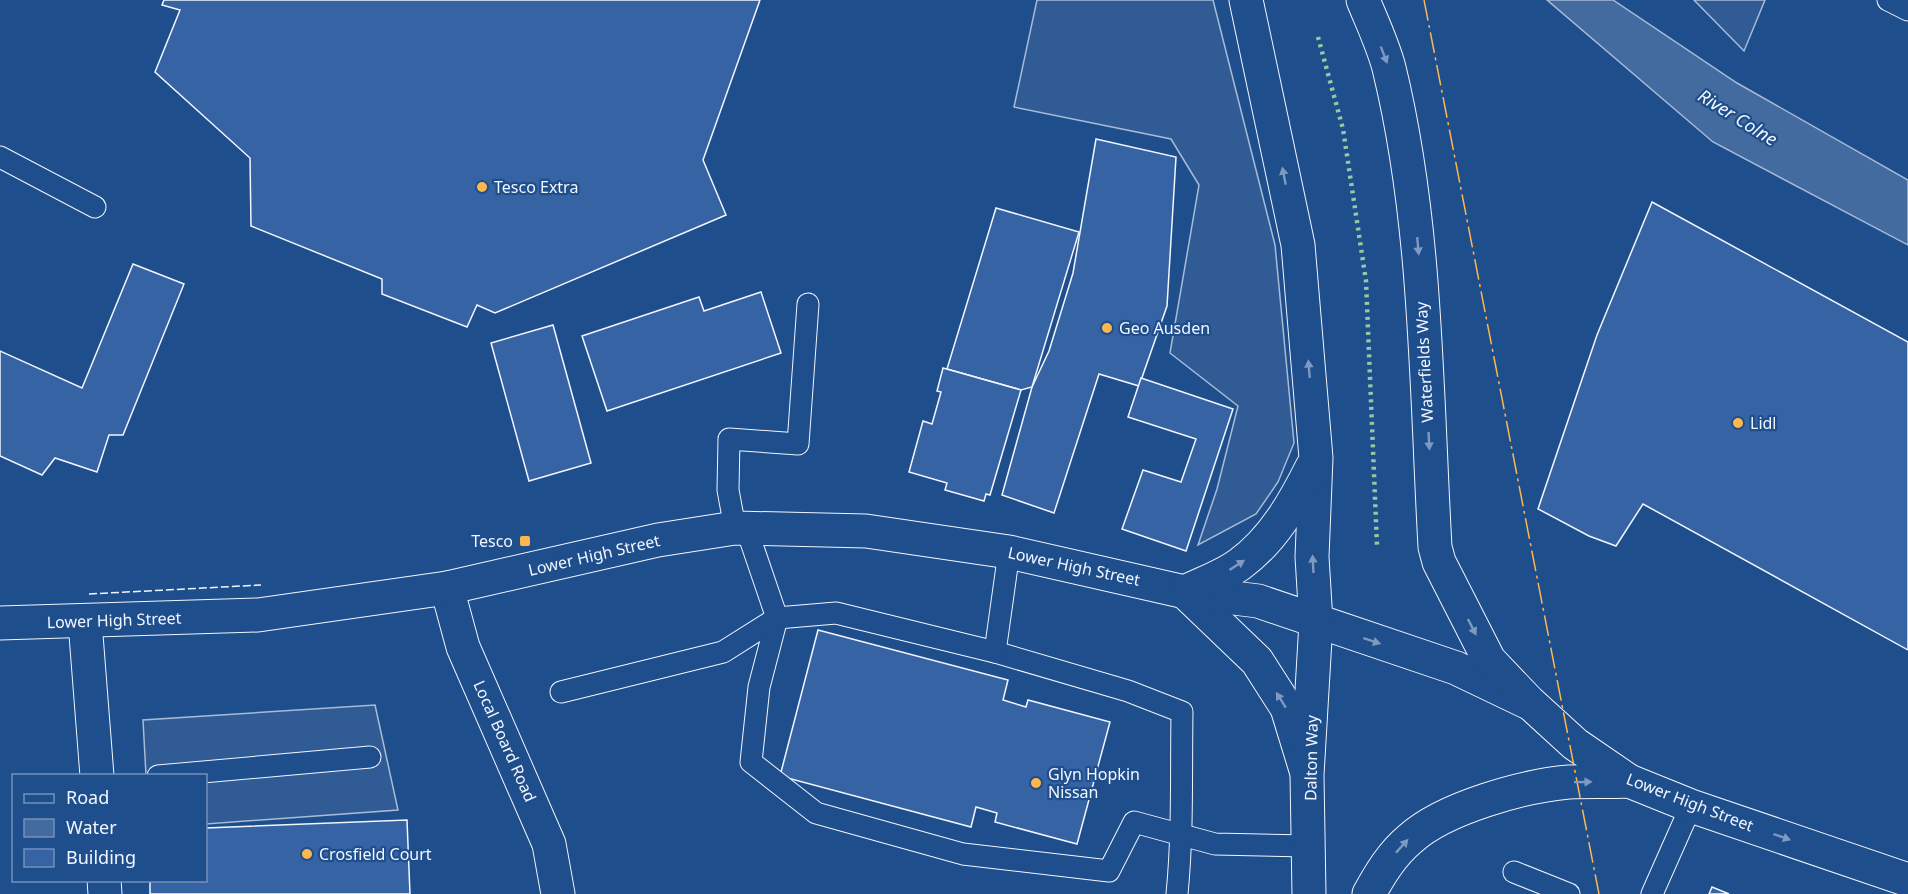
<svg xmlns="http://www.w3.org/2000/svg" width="1908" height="894" font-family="'Noto Sans',sans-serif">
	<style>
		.built { fill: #305b95; stroke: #a8bbd7; stroke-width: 1.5 }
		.water { fill: #446ba0; stroke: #a8bbd7; stroke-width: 1.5 }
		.building { fill: #3563a3; stroke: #f2f6ff; stroke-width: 1.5 }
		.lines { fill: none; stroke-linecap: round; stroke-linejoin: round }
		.lane-casing { stroke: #f2f6ff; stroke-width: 23 }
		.street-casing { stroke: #f2f6ff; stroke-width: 35 }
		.secondary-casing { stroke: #f2f6ff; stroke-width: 35 }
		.primary-casing { stroke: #f2f6ff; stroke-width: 35 }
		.lane { stroke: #1f4e8c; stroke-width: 21 }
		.street { stroke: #1f4e8c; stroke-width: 33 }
		.secondary { stroke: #1f4e8c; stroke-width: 33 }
		.primary { stroke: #1f4e8c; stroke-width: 33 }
		.hedge { stroke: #97c8a6; stroke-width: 4.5; stroke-dasharray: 3 4.5; stroke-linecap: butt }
		.fence { stroke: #f2f6ff; stroke-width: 1.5; stroke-dasharray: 8 3; stroke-linecap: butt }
		.power { stroke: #ffb74d; stroke-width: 1.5; stroke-dasharray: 21 4.5 3 4.5; stroke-linecap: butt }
		.oneway { fill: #7e9ac0 }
		.poi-dot { fill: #ffb74d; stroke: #1f4e8c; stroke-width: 2 }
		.labels { text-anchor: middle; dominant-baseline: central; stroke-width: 4.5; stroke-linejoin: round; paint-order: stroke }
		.poi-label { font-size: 16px; fill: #f2f6ff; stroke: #1f4e8c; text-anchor: start }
		.street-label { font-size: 16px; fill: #f2f6ff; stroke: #1f4e8c }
		.water-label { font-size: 18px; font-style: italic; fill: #f2f6ff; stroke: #1f4e8c }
	</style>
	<rect width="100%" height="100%" fill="#1f4e8c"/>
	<g class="built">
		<path d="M1037,0H1213L1275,245L1294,443L1278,482L1256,514L1198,545L1217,489L1238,406L1170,353L1199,185L1171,139L1014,107Z"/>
		<path d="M1694,0H1765L1744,51Z"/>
		<path d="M375,705L398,810L206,824V776L146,775L143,720Z"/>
	</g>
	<path class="water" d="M1547,0H1613L1737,83L1908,180V245L1713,142Z"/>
	<g class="building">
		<path d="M164,0H760L703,160L726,215L495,313L477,305L467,327L382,294V279L251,226L250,158L155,72L180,10L162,5Z"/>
		<path d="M1096,139L1176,157L1167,306L1139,386L1099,374L1054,513L1002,495L1032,387L1049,351L1073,273Z"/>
		<path d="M1652,202L1908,342V650L1643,504L1616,546L1589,536L1538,509L1597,335Z"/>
		<path d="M996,208L1079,232L1032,387L1021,390L947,369Z"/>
		<path d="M133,264L184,284L123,435H109L97,472L55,458L42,475L0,456V351L82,388Z"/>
		<path d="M761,292L781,353L607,411L582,336L699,297L704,311Z"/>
		<path d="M553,325L591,463L529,481L491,343Z"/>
		<path d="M943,368L1021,390L990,495L986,494L984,501L945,490L947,483L909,472L923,421L932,424L941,392L937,391Z"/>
		<path d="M1141,378L1233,409L1186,551L1122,529L1143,470L1181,482L1196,439L1128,417Z"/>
		<path d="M818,630L1008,680L1003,700L1026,707L1028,700L1110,722L1077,844L995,822L997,813L976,807L971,827L780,776Z"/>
		<path d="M407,820L410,894H150V880H206V828Z"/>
		<path d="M1712,887L1729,894H1709Z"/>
	</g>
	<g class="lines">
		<defs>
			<g id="lane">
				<path d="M1888,0L1908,10"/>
				<path d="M0,157L95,207"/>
				<path d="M735,528L728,490L729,439L798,444L808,304"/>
				<path d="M747,530L777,618L759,687L751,762L816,813L963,854L1109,871L1134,822L1215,844L1309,846"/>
				<path d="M995,652L1128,691L1182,712C1181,773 1183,833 1177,894"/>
				<path d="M561,692L723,652L777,618L836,613L995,652L1009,552"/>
				<path d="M158,776L370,757"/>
				<path d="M1514,872L1569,894"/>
				<path d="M1652,894L1691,806"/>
			</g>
			<g id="street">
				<path d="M447,588L463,647L549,844L558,894"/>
				<path d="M85,622L97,776"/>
				<path d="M104,880L105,894"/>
			</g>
			<g id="secondary">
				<path d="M1185,592L1257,661L1287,708L1306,770"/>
				<path d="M0,623L258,615L447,588L658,540L735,528L866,531L1009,552L1185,592L1258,601L1456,668L1527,702"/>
			</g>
			<g id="primary">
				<path d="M1246,0L1298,245L1316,458L1312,557L1316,622L1307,775L1309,894"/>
				<path d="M1363,0C1372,22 1383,45 1389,68C1427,224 1426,387 1435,547L1439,562L1489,660L1529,702L1575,744L1629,781L1691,806L1908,880"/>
				<path d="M1185,592C1203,583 1224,576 1240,564C1273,540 1294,503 1312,467"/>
				<path d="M1369,894C1380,874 1392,854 1410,839C1444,808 1523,786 1569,782C1588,781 1609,782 1629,781"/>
			</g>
		</defs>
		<use href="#lane" class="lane-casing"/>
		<use href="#street" class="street-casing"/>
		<use href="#secondary" class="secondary-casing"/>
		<use href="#primary" class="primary-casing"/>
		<use href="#lane" class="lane"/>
		<use href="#street" class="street"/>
		<use href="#secondary" class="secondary"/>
		<use href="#primary" class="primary"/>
		<path class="hedge" d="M1318,37L1343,129L1366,281L1377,546"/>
		<path class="fence" d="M89,594L261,585"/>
		<path class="power" d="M1424,0L1599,894"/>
	</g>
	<defs><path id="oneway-solid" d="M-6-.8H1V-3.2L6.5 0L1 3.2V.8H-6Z" transform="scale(1.5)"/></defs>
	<g class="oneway">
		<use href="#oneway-solid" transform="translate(1384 55) rotate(69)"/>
		<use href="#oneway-solid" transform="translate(1284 176) rotate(-101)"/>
		<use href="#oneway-solid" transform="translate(1418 246) rotate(85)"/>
		<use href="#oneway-solid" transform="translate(1309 369) rotate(-95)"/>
		<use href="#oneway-solid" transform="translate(1429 441) rotate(87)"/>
		<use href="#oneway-solid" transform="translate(1313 564) rotate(-93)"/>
		<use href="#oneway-solid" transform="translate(1237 565) rotate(-33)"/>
		<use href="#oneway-solid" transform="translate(1472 627) rotate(63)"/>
		<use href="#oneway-solid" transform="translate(1372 641) rotate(18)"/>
		<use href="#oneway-solid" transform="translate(1281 700) rotate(-122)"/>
		<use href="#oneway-solid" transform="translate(1583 782) rotate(-1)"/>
		<use href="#oneway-solid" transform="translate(1782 837) rotate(19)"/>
		<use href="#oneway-solid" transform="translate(1402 846) rotate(-48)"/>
	</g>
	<g class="poi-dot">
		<circle cx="482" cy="187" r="6"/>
		<circle cx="1107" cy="328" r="6"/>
		<circle cx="1738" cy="423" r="6"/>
		<rect x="519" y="535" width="12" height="12" rx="3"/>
		<circle cx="1036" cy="783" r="6"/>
		<circle cx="307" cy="854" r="6"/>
	</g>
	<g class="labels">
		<g class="poi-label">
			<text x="494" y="187">Tesco Extra</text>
			<text x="1119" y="328">Geo Ausden</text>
			<text x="1750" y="423">Lidl</text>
			<text x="513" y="541" text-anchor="end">Tesco</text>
			<text x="1048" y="774">Glyn Hopkin<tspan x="1048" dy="18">Nissan</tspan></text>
			<text x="319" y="854">Crosfield Court</text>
		</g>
		<g class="street-label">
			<text transform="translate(1424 362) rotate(-93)">Waterfields Way</text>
			<text transform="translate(594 555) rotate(-13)">Lower High Street</text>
			<text transform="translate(1074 566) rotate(12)">Lower High Street</text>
			<text transform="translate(114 620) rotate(-2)">Lower High Street</text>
			<text transform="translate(505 741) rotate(66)">Local Board Road</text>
			<text transform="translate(1311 758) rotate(-89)">Dalton Way</text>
			<text transform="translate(1690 802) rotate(21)">Lower High Street</text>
		</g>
		<g class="water-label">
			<text transform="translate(1738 117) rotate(32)">River Colne</text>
		</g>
	</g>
	<rect x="12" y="774" width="195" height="108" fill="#1f4e8c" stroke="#7391ba" stroke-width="1.5"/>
	<rect x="24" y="794" width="30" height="9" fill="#1f4e8c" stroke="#7391ba" stroke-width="1.5"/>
	<text x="66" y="804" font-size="18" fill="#f2f6ff">Road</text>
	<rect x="24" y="819" width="30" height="18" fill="#446ba0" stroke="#7391ba" stroke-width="1.5"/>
	<text x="66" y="834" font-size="18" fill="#f2f6ff">Water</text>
	<rect x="24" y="849" width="30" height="18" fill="#3563a3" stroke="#7391ba" stroke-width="1.5"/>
	<text x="66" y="864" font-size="18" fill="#f2f6ff">Building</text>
</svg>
